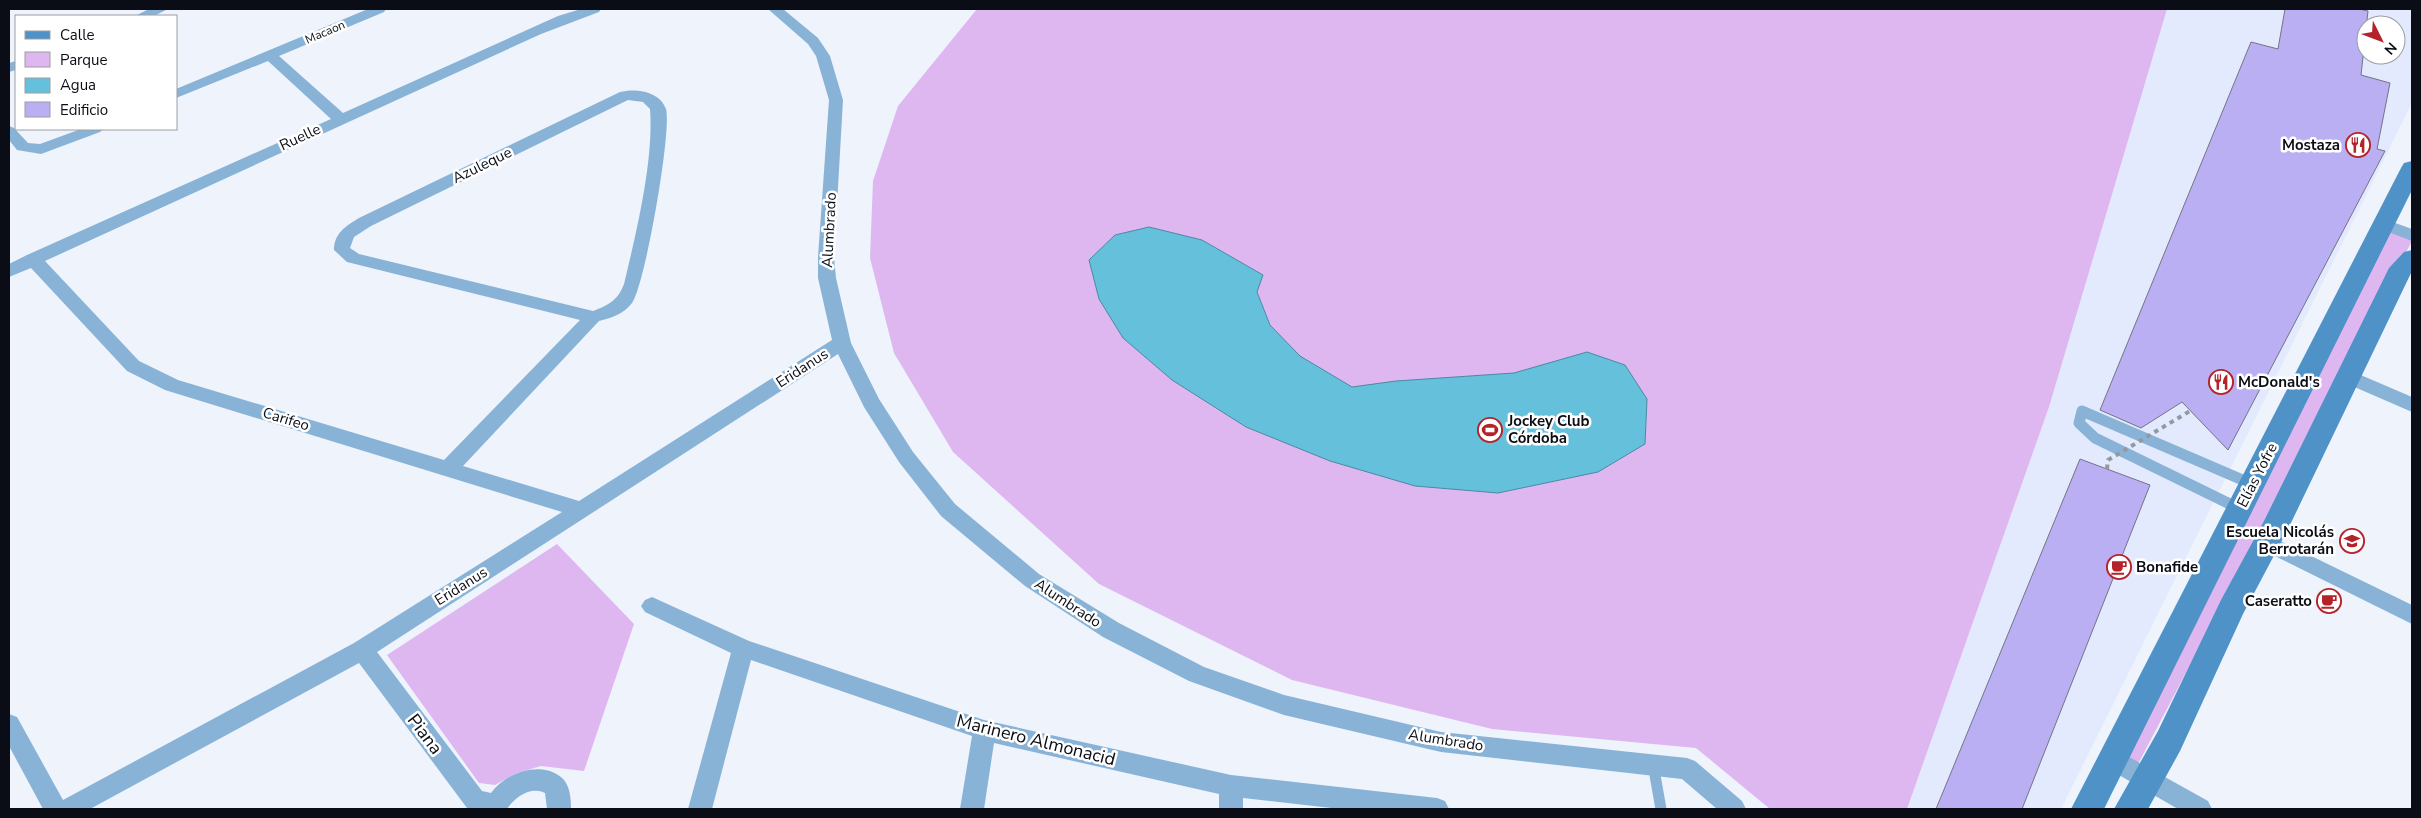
<svg xmlns="http://www.w3.org/2000/svg" width="2421" height="818" font-family="'Nunito Sans',sans-serif">
	<style>
		.built { fill: #e3eafd; fill-rule: evenodd }
		.green { fill: #deb7f1 }
		.water { fill: #65c0dc; stroke: #4a8aa0 }
		.building { fill: #b9aff2; stroke: #757388 }
		.lines { fill: none; stroke-linecap: round; stroke-linejoin: round }
		.service { stroke: #88b3d7; stroke-width: 11 }
		.minor { fill: #88b3d7; fill-rule: evenodd }
		.secondary { fill: #4e92c7; fill-rule: evenodd }
		.path-bridge { stroke: #9499a1; stroke-width: 4; stroke-dasharray: 4.5 4.5; stroke-linecap: butt }
		.labels { text-anchor: middle; dominant-baseline: central; stroke-width: 5; stroke-linejoin: round; paint-order: stroke }
		.far-street-label { font-size: 12px; fill: #0a0d15; stroke: #fff }
		.street-label { font-size: 15px; fill: #0a0d15; stroke: #fff }
		.poi-label { font-size: 15px; font-weight: bold; fill: #0a0d15; stroke: #fff; text-anchor: end }
		.near-street-label { font-size: 18px; fill: #0a0d15; stroke: #fff }
	</style>
	<rect width="100%" height="100%" fill="#eef3fc"/>
	<path class="built" d="M2167,9H2412V103L2061,809H1907L2049,407ZM2366,25H2396V55H2366Z"/>
	<g class="green">
		<path d="M977,9H2167L2049,407L1907,809H1770L1696,748L1492,729L1292,680L1099,584L953,452L894,353L870,258L873,181L898,106Z"/>
		<path d="M2386,226L2412,237V241L2136,768L2117,759Z"/>
		<path d="M557,544L634,624L584,771L541,766L517,773L495,785L479,783L387,655Z"/>
	</g>
	<path class="water" d="M1149,227L1202,240L1263,275L1257,292L1270,325L1300,356L1352,387L1396,381L1514,373L1587,352L1625,365L1647,399L1645,444L1598,472L1498,493L1415,486L1330,461L1246,427L1172,380L1123,338L1099,299L1089,260L1115,235Z"/>
	<g class="building">
		<path d="M2285,9H2359L2368,11L2361,75L2390,83L2377,149L2385,151L2228,450L2182,402L2141,428L2100,410L2251,42L2278,49Z"/>
		<path d="M2080,459L2150,485L2022,809H1936Z"/>
	</g>
	<g class="lines">
		<g class="service">
			<path d="M2240,509L2095,438L2079,423L2082,411L2252,484"/>
			<path d="M1653,764L1661,809"/>
		</g>
		<g class="minor">
			<path d="M149,9H168L154,16H135Z"/>
			<path d="M368,9H386L384,12L279,56L343,113L558,16L581,9H601L599,12L541,34L45,261L139,361L178,380L444,460L580,320L347,262L334,250C334,233 346,226 359,218L620,92C635,88 660,91 666,109C672,131 645,285 632,303C624,314 611,318 599,321L463,466L579,501L832,340L818,278V257L829,100L816,56L808,44L768,9H783L818,38L830,56L843,100L834,257L836,278L851,343L879,399L913,452L955,504L1039,574L1119,623L1204,667L1284,695L1441,732L1687,758L1695,761L1742,801L1746,809H1717L1682,779L1441,752L1284,715L1189,681L1103,637L1025,586L941,516L899,462L864,407L838,354L377,652L482,791L491,793C505,773 540,760 561,777C570,784 571,798 571,809H547L545,793C531,786 515,797 507,809L467,808L359,663L90,809H43L9,746V714L17,717L63,800L354,643L562,512L165,390L127,371L31,268L9,277V264L27,255L331,119L268,61L176,98V89ZM628,100L643,102L650,109C654,160 636,234 624,284C618,300 609,305 593,311L359,254L350,248L354,237L371,226Z"/>
			<path d="M16,61V70L9,72V63Z"/>
			<path d="M9,126L14,128L28,143L40,144L81,129H103L100,132L41,154L17,150L9,140Z"/>
			<path d="M2384,219L2412,229V241L2378,228L2376,224L2378,220Z"/>
			<path d="M2349,370L2412,397V412L2343,382L2340,377L2343,372Z"/>
			<path d="M2266,534L2412,605V624L2259,548L2256,542L2259,536Z"/>
			<path d="M652,597L749,641L984,720L1231,775L1437,798L1445,801L1449,809H1340L1243,798V809H1219V794L994,743L984,809H960L972,736L751,660L712,809H688L731,653L645,612L641,606L645,600Z"/>
			<path d="M2113,748L2208,801L2212,809H2178L2105,767L2102,759L2105,751Z"/>
		</g>
		<g class="secondary">
			<path d="M2412,161V190L2104,809H2071L2401,168L2404,163Z"/>
			<path d="M2412,250V271L2289,527L2243,614L2180,751L2148,809H2114L2158,731L2221,600L2264,521L2389,268L2404,252Z"/>
		</g>
		<path class="path-bridge" d="M2107,469L2108,460L2190,411"/>
	</g>
	<defs>
		<symbol id="restaurant-ring" viewBox="-11 -11 22 22"><circle r="9.5" fill="#fff" stroke="#b42329" stroke-width="1.5"/><path d="M-5-6h1v4h1v-4h1v4h1v-4h1v5L-1.5 .5V6h-2V.5L-5-1ZM5-6V6H3V1.5H1.5Q1.5-4 5-6Z" fill="#b42329"/></symbol>
		<symbol id="stadium-ring" viewBox="-11 -11 22 22"><circle r="9.5" fill="#fff" stroke="#b42329" stroke-width="1.5"/><path d="M0-5a6.5 5 0 1 0 0 10a6.5 5 0 1 0 0-10ZM-3.5-1.8h7v3.6h-7Z" fill="#b42329"/></symbol>
		<symbol id="school-ring" viewBox="-11 -11 22 22"><circle r="9.5" fill="#fff" stroke="#b42329" stroke-width="1.5"/><path d="M0-5L7-2L0 1L-7-2ZM-4 1L0 2.5L4 1V4Q0 6-4 4Z" fill="#b42329"/></symbol>
		<symbol id="cafe-ring" viewBox="-11 -11 22 22"><circle r="9.5" fill="#fff" stroke="#b42329" stroke-width="1.5"/><path d="M-5.5-4.5H6V0H3Q3 3.5 0 3.5H-2.5Q-5.5 3.5-5.5 0ZM3-3.2v2h1.7v-2ZM-6 4.5H4V6H-6Z" fill="#b42329"/></symbol>
	</defs>
	<g fill-rule="evenodd">
		<use href="#restaurant-ring" x="2344" y="131" width="28" height="28"/>
		<use href="#restaurant-ring" x="2207" y="368" width="28" height="28"/>
		<use href="#stadium-ring" x="1476" y="416" width="28" height="28"/>
		<use href="#school-ring" x="2338" y="527" width="28" height="28"/>
		<use href="#cafe-ring" x="2105" y="553" width="28" height="28"/>
		<use href="#cafe-ring" x="2315" y="587" width="28" height="28"/>
	</g>
	<g class="labels">
		<g class="far-street-label">
			<text transform="translate(325 32) rotate(-23)">Macaon</text>
		</g>
		<g class="street-label">
			<text transform="translate(300 137) rotate(-25)">Ruelle</text>
			<text transform="translate(482 165) rotate(-26)">Azuleque</text>
			<text transform="translate(829 230) rotate(-87)">Alumbrado</text>
			<text transform="translate(802 368) rotate(-33)">Eridanus</text>
			<text transform="translate(286 419) rotate(17)">Carifeo</text>
			<text transform="translate(2257 475) rotate(-63)">Elías Yofre</text>
			<text transform="translate(461 586) rotate(-32)">Eridanus</text>
			<text transform="translate(1068 603) rotate(33)">Alumbrado</text>
			<text transform="translate(1446 740) rotate(9)">Alumbrado</text>
		</g>
		<g class="poi-label">
			<text x="2340" y="145">Mostaza</text>
			<text x="2238" y="382" text-anchor="start">McDonald's</text>
			<text x="1508" y="421" text-anchor="start">Jockey Club<tspan x="1508" dy="17">Córdoba</tspan></text>
			<text x="2334" y="532">Escuela Nicolás<tspan x="2334" dy="17">Berrotarán</tspan></text>
			<text x="2136" y="567" text-anchor="start">Bonafide</text>
			<text x="2312" y="601">Caseratto</text>
		</g>
		<g class="near-street-label">
			<text transform="translate(425 734) rotate(53)">Piana</text>
			<text transform="translate(1036 740) rotate(14)">Marinero Almonacid</text>
		</g>
	</g>
	<rect width="2421" height="818" fill="none" stroke="#0a0d15" stroke-width="20"/>
	<rect x="15" y="15" width="162" height="115" fill="#ffffff" stroke="#9d9ea1"/>
	<rect x="25" y="31" width="25" height="8" fill="#4e92c7" stroke="#9d9ea1"/>
	<text x="60" y="40" font-size="15" fill="#0a0d15">Calle</text>
	<rect x="25" y="52" width="25" height="15" fill="#deb7f1" stroke="#9d9ea1"/>
	<text x="60" y="65" font-size="15" fill="#0a0d15">Parque</text>
	<rect x="25" y="78" width="25" height="15" fill="#65c0dc" stroke="#9d9ea1"/>
	<text x="60" y="90" font-size="15" fill="#0a0d15">Agua</text>
	<rect x="25" y="102" width="25" height="15" fill="#b9aff2" stroke="#9d9ea1"/>
	<text x="60" y="115" font-size="15" fill="#0a0d15">Edificio</text>
	<g transform="translate(2381 40) rotate(132)"><circle r="24" fill="#ffffff" stroke="#9d9ea1"/>
	<path d="M0-4L9 19L0 12L-9 19Z" fill="#b42329"/>
	<text y="-8" font-size="14" font-weight="bold" text-anchor="middle" fill="#0a0d15">N</text>
	</g>
</svg>
